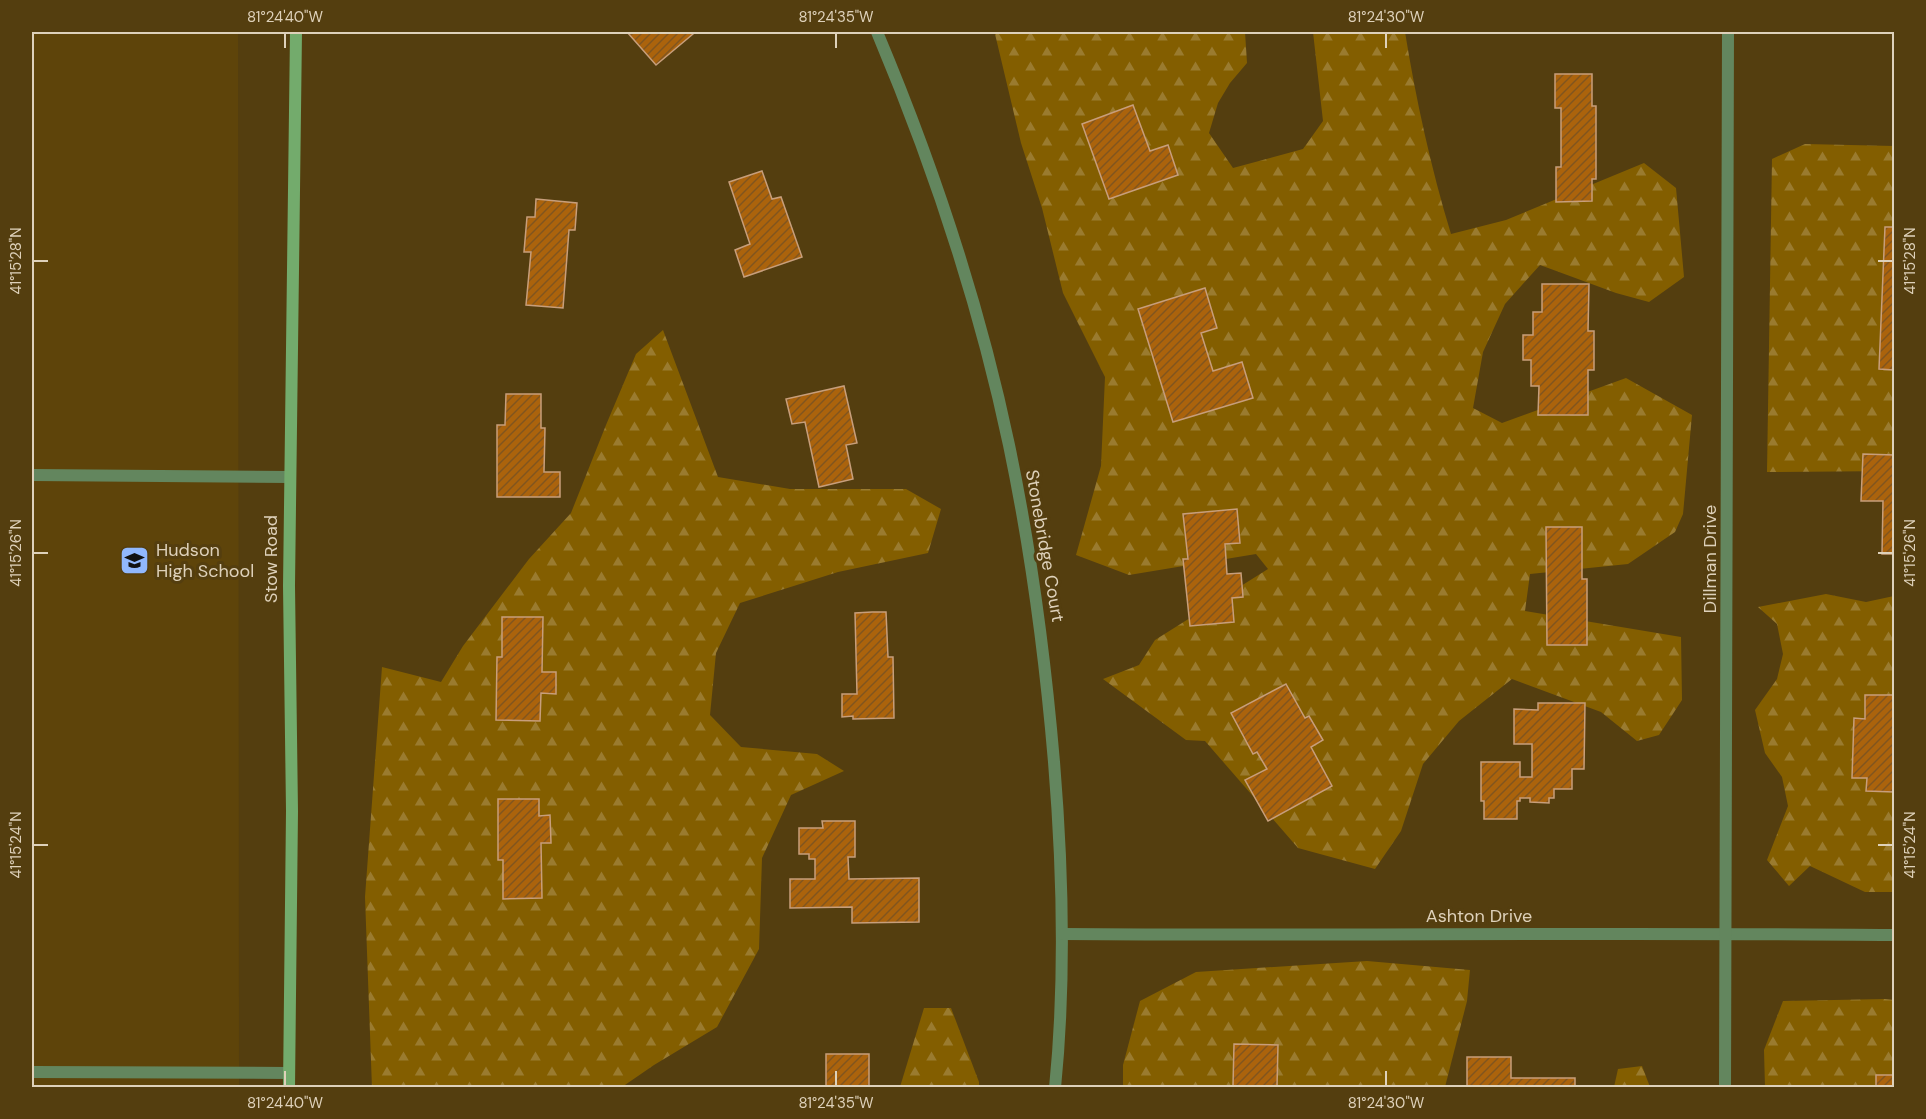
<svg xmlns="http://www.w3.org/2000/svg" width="1926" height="1119" font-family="'DM Sans',sans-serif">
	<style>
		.built { fill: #5e440a }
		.forest { fill: url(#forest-firs) }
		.building { fill: url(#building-hatch); stroke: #c79e7b; stroke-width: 1.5 }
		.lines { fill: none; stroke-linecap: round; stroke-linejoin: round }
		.lane { stroke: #63865e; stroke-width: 12 }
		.street { stroke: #63865e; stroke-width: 12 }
		.secondary { stroke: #73ab6c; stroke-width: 12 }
		.ticks { fill: none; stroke: #ded1ba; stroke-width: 2 }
		.labels { text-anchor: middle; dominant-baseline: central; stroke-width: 6; stroke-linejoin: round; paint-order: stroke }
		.street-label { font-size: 18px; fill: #ded1ba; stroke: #543e0f }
		.poi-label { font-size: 18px; fill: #ded1ba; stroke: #543e0f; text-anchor: start }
		.neatline { fill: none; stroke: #ded1ba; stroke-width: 2 }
		.ticks-label { font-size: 15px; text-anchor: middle; fill: #ded1ba }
	</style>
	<defs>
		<pattern id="forest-firs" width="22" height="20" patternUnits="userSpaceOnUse" patternTransform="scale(1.5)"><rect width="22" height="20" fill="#835e00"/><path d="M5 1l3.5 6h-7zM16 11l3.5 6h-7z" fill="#9a7b2f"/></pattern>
		<pattern id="building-hatch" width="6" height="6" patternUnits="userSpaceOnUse" patternTransform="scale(1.5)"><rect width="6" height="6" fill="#ab630c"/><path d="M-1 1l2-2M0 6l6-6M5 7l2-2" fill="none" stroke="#81551e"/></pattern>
	</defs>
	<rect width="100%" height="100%" fill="#543e0f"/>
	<path class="built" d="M32,32H238L239,1087H32Z"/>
	<g class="forest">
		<path d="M1001,32H1245L1247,63L1230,83L1218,103L1209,133L1233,168L1303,149L1323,121L1313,32H1405C1416,100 1431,168 1451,234L1506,220L1644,163L1676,188L1684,277L1649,302L1616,293L1540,265L1505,304L1483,352L1473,408L1502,423L1626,378L1692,415L1683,514L1675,532L1628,564L1530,574L1525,611L1681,637L1682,700L1659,735L1637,741L1601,712L1512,679L1459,721L1423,764L1401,831L1375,869L1298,848L1205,741L1186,740L1103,679L1139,665L1155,640L1268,569L1256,554L1129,575L1076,555L1101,466L1105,377L1063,293L1042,208L1021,143L995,34Z"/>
		<path d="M1805,144L1894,146V471L1767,472L1772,159Z"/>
		<path d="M663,330L718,477L790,489H906L941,509L928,553L838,572L740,603L716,653L710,715L741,747L817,754L844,771L791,795L762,858L759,949L717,1027L654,1065L622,1087L372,1088L365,897L382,667L441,682L463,646L529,559L571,513L606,425L636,354Z"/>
		<path d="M1826,594L1866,602L1894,596V892H1865L1810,866L1789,886L1767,860L1788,806L1782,777L1765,753L1755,710L1777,679L1783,654L1777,624L1758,607Z"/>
		<path d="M1367,961L1470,970L1467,1001L1445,1087L1123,1088V1065L1140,1001L1196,972Z"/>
		<path d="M1885,999L1894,1000V1087H1765L1764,1050L1783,1001Z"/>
		<path d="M924,1008H951L979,1082V1087H900Z"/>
		<path d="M1642,1066L1650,1087H1614L1618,1069Z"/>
	</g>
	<g class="building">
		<path d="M627,32H691L693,34L656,65Z"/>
		<path d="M1555,74H1592V106H1596V179H1592V201L1556,202V167H1561V108H1555Z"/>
		<path d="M1133,105L1150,151L1168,145L1178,175L1109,199L1082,124Z"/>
		<path d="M762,171L772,199L781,197L802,257L744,277L735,250L750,244L729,182Z"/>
		<path d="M536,199L577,203L575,230H569L563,308L526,305L531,252H524L527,217H535Z"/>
		<path d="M1885,227H1894V370L1879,369Z"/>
		<path d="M1542,284H1589L1588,331H1594V370H1588V415H1538L1539,386H1531V360H1523V335H1533V312H1542Z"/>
		<path d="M1205,288L1217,328L1201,333L1213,371L1242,362L1253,398L1173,422L1138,309Z"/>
		<path d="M844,386L857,443L846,445L853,479L819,487L805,422L792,424L786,399Z"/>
		<path d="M506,394H541V428H545L544,472H560V497H497V425H505Z"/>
		<path d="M1863,454L1894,455V554H1882L1883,501H1861Z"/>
		<path d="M1237,509L1240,543L1225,544L1227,574L1241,573L1243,597L1232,598L1234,622L1190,626L1183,559H1188L1183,514Z"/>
		<path d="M1546,527H1582V579H1587V645H1547Z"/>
		<path d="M872,612H886L888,657H893L894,718L853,719V716L842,717V694H857L855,613Z"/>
		<path d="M502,617H543L542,672H556V694L541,693L540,721L496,720L497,657H502Z"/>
		<path d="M1286,684L1305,718L1309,716L1323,740L1311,747L1332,786L1268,821L1245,780L1267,769L1257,752L1253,754L1231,713Z"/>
		<path d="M1865,695H1894V792L1866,791L1867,778H1852L1854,718L1865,719Z"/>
		<path d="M1538,703H1585L1584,769H1572V789H1554V798H1549V803L1530,802V798H1520V801H1517V819H1484V801H1481V762H1520V777H1532V744H1514V709L1538,710Z"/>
		<path d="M498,799H539V816L550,815L551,843H541L542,898L503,899V860H498Z"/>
		<path d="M822,821H855V857H848L849,879L919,878V922L852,923V907L790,908V879H815V859H809V854H799V828H823Z"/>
		<path d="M1234,1044L1278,1045L1277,1087L1287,1088H1237V1086H1233Z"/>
		<rect x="826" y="1054" width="43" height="34"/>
		<path d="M1467,1057H1511V1078H1575V1088H1467Z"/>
		<rect x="1876" y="1075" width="18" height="13"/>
	</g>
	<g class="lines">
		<g class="lane">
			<path d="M32,475L290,477"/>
			<path d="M32,1072L289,1073"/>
		</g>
		<g class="street">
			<path d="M877,32C933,165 979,303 1009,445C1031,550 1045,656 1054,762C1063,871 1066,979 1055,1088"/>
			<path d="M1063,934C1340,936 1617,932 1894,935"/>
			<path d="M1725,1088L1728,32"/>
		</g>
		<path class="secondary" d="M289,1088L292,811L289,586L296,32"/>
	</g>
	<path class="ticks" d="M285,33V48M836,33V48M1386,33V48M33,261H48M1878,261H1893M33,553H48M1878,553H1893M33,845H48M1878,845H1893M285,1071V1086M836,1071V1086M1386,1071V1086"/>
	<defs>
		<symbol id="school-square" viewBox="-11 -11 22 22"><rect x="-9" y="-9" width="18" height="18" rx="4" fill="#91b8fd" stroke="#543e0f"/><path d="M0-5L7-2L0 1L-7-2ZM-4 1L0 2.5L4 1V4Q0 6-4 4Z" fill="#111"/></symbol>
	</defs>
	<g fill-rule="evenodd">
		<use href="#school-square" x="118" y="544" width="33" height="33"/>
	</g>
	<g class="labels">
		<g class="street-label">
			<text transform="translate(1045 546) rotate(80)">Stonebridge Court</text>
			<text transform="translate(271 559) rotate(-90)">Stow Road</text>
			<text transform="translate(1710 559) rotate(-90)">Dillman Drive</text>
			<text x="1479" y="916">Ashton Drive</text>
		</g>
		<g class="poi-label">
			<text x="156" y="550">Hudson<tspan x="156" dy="21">High School</tspan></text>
		</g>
	</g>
	<rect width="1926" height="1119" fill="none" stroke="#543e0f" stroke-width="66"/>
	<rect x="33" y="33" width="1860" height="1053" class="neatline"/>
	<g class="ticks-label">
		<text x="285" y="22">81°24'40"W</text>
		<text x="836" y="22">81°24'35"W</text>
		<text x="1386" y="22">81°24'30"W</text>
		<text transform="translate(16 261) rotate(-90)" y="5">41°15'28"N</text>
		<text transform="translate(1910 261) rotate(-90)" y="5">41°15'28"N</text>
		<text transform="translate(16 553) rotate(-90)" y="5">41°15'26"N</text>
		<text transform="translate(1910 553) rotate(-90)" y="5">41°15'26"N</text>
		<text transform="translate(16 845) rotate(-90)" y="5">41°15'24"N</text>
		<text transform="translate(1910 845) rotate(-90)" y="5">41°15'24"N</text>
		<text x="285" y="1108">81°24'40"W</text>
		<text x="836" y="1108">81°24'35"W</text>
		<text x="1386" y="1108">81°24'30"W</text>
	</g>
</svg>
